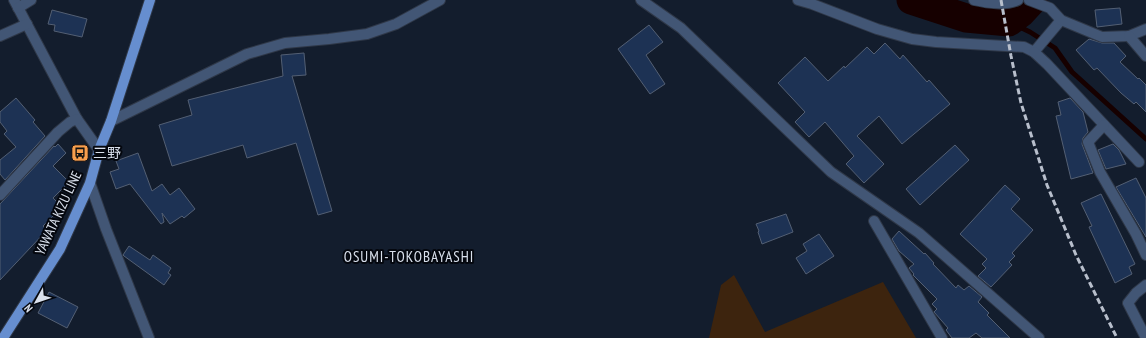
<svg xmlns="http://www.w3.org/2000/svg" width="1146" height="338" font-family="'PT Sans Narrow','Noto Sans JP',sans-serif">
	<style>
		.green { fill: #3d240e }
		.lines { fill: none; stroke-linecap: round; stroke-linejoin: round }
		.stream { stroke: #160000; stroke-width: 5 }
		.river { stroke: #160000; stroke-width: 29 }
		.building { fill: #1d3254; stroke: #535f73 }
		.minor-casing { stroke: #2f3848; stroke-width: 12 }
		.major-casing { stroke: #2f3848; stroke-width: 12 }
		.minor { stroke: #425675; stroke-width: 10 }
		.major { stroke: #668ecf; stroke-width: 10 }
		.rail { stroke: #b8bfcc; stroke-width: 3; stroke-dasharray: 6 3; stroke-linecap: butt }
		.labels { text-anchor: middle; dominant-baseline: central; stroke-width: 4; stroke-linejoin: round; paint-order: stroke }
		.poi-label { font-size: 14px; fill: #d9e0ec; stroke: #04070e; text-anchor: start }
		.street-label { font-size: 14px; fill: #d9e0ec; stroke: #04070e }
		.neighbourhood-label { font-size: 15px; letter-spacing: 1px; fill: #d9e0ec; stroke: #04070e }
	</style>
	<rect width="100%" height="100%" fill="#131d2d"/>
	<path class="green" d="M734,275L765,332L883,282L916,338H709L721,285Z"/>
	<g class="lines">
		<path class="stream" d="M1009,22L1030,32L1055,48L1072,72L1146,139"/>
		<path class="river" d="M911,0L966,18L1009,22L1021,13L1033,0"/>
	</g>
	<g class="building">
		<path d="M1120,8L1122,24L1097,27L1095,10Z"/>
		<path d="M52,10L87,19L82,37L54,31L55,25L48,24Z"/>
		<path d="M649,25L663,42L646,55L665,84L650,94L618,49Z"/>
		<path d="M1089,39L1102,43H1114L1126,56L1120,62L1138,79L1139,78L1146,85V112L1136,102L1134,104L1121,93L1097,68L1094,70L1076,50Z"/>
		<path d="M885,43L900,59L903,55L927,82L929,80L950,104L902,144L879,116L857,136L884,164L864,183L846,164L854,156L825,122L809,137L795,122L805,112L778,83L805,57L828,81L844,66L845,68L867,47L874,54Z"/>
		<path d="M304,53L306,75L292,76L332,211L318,215L296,143L247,158L243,145L172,166L159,125L192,115L188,100L283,76L281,55Z"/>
		<path d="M16,98L35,120L33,122L45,136L5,180L0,174V160L16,147L4,134L7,131L0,122V112Z"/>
		<path d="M1070,98L1083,112L1088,132L1083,138L1082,144L1093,173L1071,179L1056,116L1061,115L1058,102Z"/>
		<path d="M58,144L66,153L53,166L69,182L53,198L62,207L43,226L47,230L0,280V204L54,146L55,147Z"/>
		<path d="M1113,144L1119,150L1126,164L1106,169L1098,150Z"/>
		<path d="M955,145L969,160L920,205L906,189Z"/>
		<path d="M138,153L152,191L162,184L170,195L179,188L195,209L184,218L182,216L170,224L162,213L164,222L161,224L130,184L116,189L110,172L119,169L116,161Z"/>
		<path d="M1136,178L1146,198V237L1116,187Z"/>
		<path d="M1005,185L1020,199L1011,209L1033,230L1012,253L1015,256L1009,262L1012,265L991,287L978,276L986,268L982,264L987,259L960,234Z"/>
		<path d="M1101,194L1135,264L1129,267L1132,274L1115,283L1089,227L1092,226L1081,203Z"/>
		<path d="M786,214L793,232L762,244L758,232L759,231L756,224Z"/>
		<path d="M899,231L924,254L925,253L934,263L933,264L956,288L958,285L964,290L969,286L982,297L978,302L989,313L987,315L1010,338H982L976,333L969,338H952L946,330L948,328L934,312L937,309L932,304L937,299L913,275L914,274L909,268L914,264L899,251L892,239Z"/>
		<path d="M819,234L834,256L806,274L796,258L807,251L803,244Z"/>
		<path d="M129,246L150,260L153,255L171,268L168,273L171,275L164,285L124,256L123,255Z"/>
		<path d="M49,292L78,307L67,328L38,313Z"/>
	</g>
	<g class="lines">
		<defs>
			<g id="minor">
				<path d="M14,0L77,119L99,150"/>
				<path d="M641,0L681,28L831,172L919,233L1039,338"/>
				<path d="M798,0L812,4L877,29L912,39L936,42L1024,47L1034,52L1061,20"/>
				<path d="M974,0C988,3 1005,6 1018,0"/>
				<path d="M1029,0L1050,8L1061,20L1102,37L1129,36L1146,29"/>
				<path d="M18,8L31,0"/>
				<path d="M0,36L27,24"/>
				<path d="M1129,36L1146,56"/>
				<path d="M1034,52L1047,64L1139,162"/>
				<path d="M111,121L247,54L285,43L329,39L367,34L396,24L440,0"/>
				<path d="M1104,125L1088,142L1100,172L1136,234L1146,255"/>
				<path d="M90,183L106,229L149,338"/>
				<path d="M0,195L58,132L70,122L77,119"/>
				<path d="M874,221L942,338"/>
				<path d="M1146,338L1128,303L1136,293L1146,285"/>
			</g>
			<path id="major" d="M3,338L60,249L90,183L99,150L111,121L150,0"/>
		</defs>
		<use href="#minor" class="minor-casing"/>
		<use href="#major" class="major-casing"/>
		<use href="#minor" class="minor"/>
		<use href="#major" class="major"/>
		<path class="rail" d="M1001,0L1011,56L1021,103L1047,185L1076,255L1117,338"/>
	</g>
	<defs>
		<symbol id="bus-square" viewBox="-11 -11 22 22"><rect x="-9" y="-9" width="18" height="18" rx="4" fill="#f99f4d" stroke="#04070e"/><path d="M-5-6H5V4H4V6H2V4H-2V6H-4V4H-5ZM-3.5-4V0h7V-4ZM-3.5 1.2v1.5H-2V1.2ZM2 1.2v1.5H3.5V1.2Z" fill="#111"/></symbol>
	</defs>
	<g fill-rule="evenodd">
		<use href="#bus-square" x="70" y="143" width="20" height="20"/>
	</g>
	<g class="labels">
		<g class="poi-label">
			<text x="93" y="153">三野</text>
		</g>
		<g class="street-label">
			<text transform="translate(58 213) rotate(-65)">YAWATA KIZU LINE</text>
		</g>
		<g class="neighbourhood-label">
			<text x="409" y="256">OSUMI-TOKOBAYASHI</text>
		</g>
	</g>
	<g transform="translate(36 302) rotate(230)" stroke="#04070e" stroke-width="3" paint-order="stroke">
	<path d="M0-3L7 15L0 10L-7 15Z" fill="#d9e0ec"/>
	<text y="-6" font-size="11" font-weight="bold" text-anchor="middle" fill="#d9e0ec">N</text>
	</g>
</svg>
